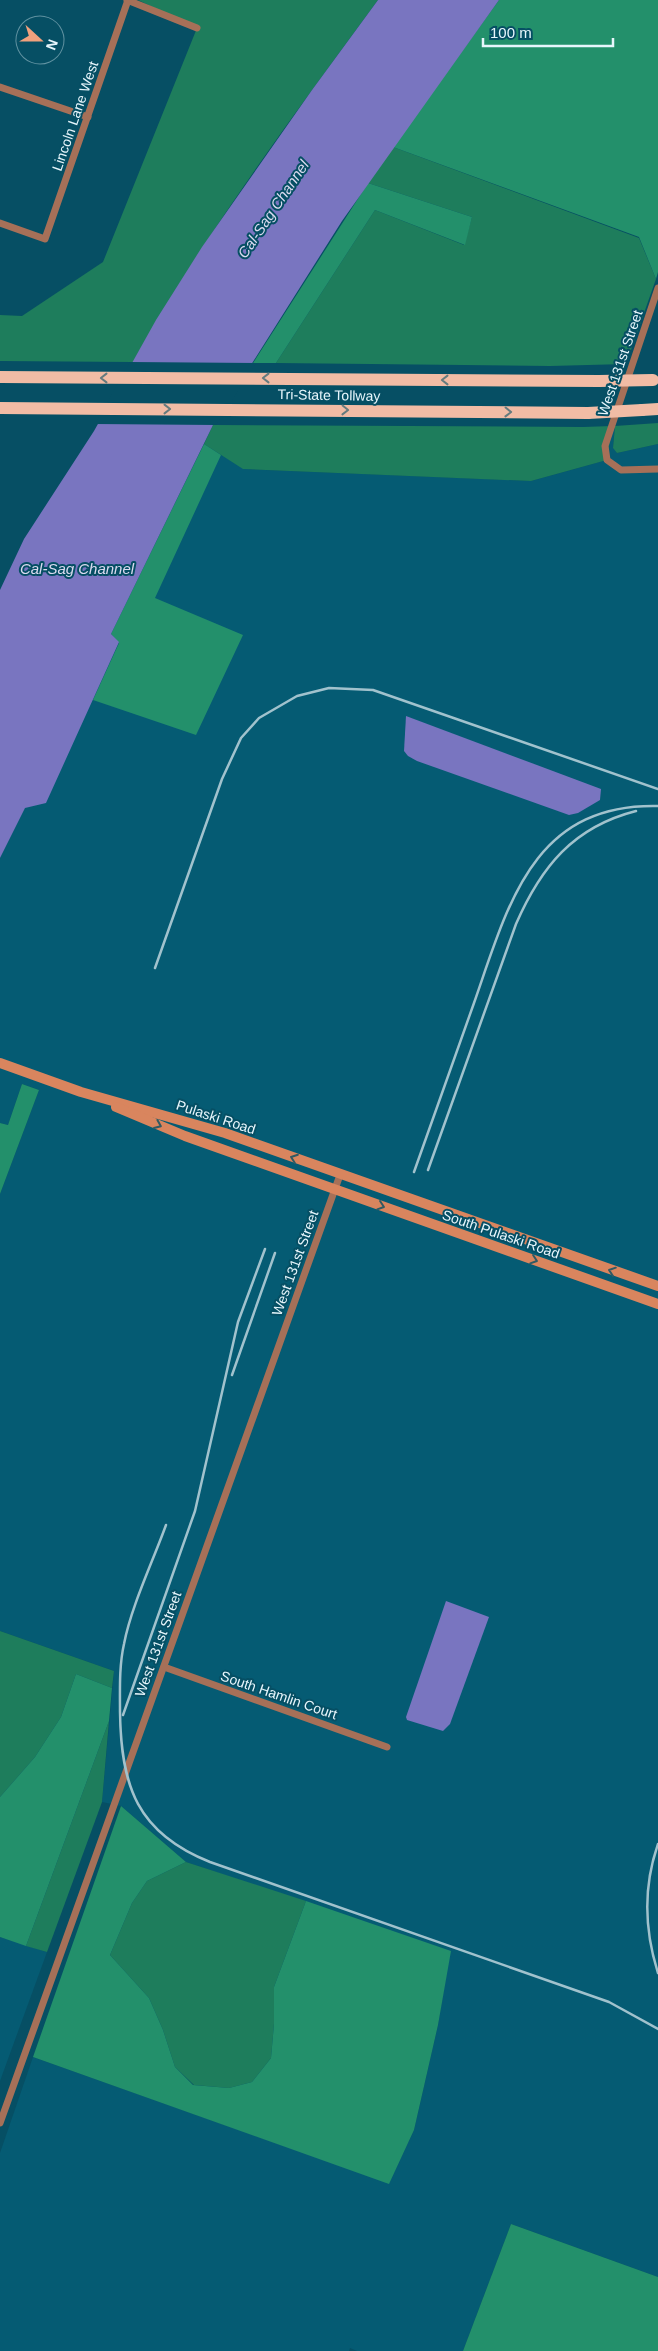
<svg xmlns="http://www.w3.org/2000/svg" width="658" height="2351" font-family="Helvetica,sans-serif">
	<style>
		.built { fill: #055b73 }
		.green { fill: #1e7d5c }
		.forest { fill: #23906b }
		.water { fill: #7975c0 }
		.pier { fill: #064f64 }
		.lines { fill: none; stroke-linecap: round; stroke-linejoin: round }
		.minor { stroke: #a67058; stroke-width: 7 }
		.secondary { stroke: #d9855e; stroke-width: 10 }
		.motorway { stroke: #f1bca5; stroke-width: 12 }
		.rail { stroke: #a1c2cd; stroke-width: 2.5 }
		.motorway-bridge { stroke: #f1bca5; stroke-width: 12 }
		.oneway { stroke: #647b7e }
		.oneway2 { stroke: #305a63 }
		.labels { text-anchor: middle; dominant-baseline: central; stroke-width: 4; stroke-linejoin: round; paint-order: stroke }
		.street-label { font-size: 14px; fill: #e7f6fc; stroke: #064f64 }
		.water-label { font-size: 15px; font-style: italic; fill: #dbdbf0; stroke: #064f64 }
	</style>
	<rect width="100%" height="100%" fill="#064f64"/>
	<g class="built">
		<path d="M615,426L613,447L617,453L658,444V2277L511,2224L463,2351H357L350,2348L349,2351H0V2153L33,2057L389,2183L414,2130L438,2025L450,1952L186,1862L121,1806L102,1802L114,1671L0,1631V1194L39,1090L22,1084L8,1125L0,1123V858L204,444L244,469L531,481L607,460L605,446Z"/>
		<path d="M0,1937L47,1952L0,2081Z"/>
	</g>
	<g class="green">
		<path d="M138,0H378C292,117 204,235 133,362L0,361V315L22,316L103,262L197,28Z"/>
		<path d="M393,147L639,238L656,279L626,364L550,366L276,363L375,210L464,245L472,217L368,183Z"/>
		<path d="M658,423V444L617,453L613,448L615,426Z"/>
		<path d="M213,425L583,427L612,426L607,460L531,481L243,469L204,444Z"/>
		<path d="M0,1631L114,1671L112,1688L76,1674L61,1717L35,1757L0,1797Z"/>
		<path d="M109,1721L102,1802L47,1952L26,1946Z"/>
		<path d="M186,1862L306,1901L274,1987V2024L271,2058L252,2082L229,2088L194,2085L175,2067L163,2030L149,1998L110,1955L132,1903L147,1881Z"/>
	</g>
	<g class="forest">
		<path d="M499,0H658V272L656,279L639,237L393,147Z"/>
		<path d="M368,183L472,217L465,245L375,210L276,363H253Z"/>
		<path d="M204,444L221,455L155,598L243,635L196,735L93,700L119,643L111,634Z"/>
		<path d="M22,1084L39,1090L0,1194V1123L8,1125Z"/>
		<path d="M76,1674L112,1688L109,1721L26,1946L0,1937V1797L35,1757L61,1717Z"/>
		<path d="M121,1806L186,1862L147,1881L132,1903L110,1955L149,1998L163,2030L175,2067L193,2085L229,2088L252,2082L271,2058L274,2024V1987L306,1901L451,1951L438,2025L414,2130L389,2184L33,2057Z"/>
		<path d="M511,2224L658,2277V2351H463Z"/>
	</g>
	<g class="water">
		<path d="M378,0H499L342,221L213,425L111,634L119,642L46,803L25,808L0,858V590L24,539L94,431L156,320L202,247L312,90Z"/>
		<path d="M406,716L601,789L600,800L578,813L569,815L417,761L408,756L404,751Z"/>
		<path d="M446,1601L489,1617L450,1724L443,1731L407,1720L406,1717Z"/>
	</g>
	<path class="pier" d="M130,362L256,363L216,425L95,424Z"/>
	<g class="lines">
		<g class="minor">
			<path d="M127,0L197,28"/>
			<path d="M0,87L88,117"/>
			<path d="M0,223L45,239L128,0"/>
			<path d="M658,288L605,446L607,460L621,470L658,469"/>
			<path d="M164,1667L387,1747"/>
			<path d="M0,2123L340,1175"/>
		</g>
		<g class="secondary">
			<path d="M0,1063L81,1092L225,1133L658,1286"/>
			<path d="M116,1107L185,1136L658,1304"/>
		</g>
		<g class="motorway">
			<path d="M0,377L599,381"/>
			<path d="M0,408L588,413"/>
			<path d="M642,410L658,409"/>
		</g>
		<g class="rail">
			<path d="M155,968L222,779L241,738L259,718L297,696L329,688L373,690L658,789"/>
			<path d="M428,1170L516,924C541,867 573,827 636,811"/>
			<path d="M414,1172C434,1116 454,1060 474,1003C508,906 532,803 658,806"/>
			<path d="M232,1375L275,1253"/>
			<path d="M166,1525C153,1561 131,1607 124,1644C119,1666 120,1690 120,1712C121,1786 137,1833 210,1862L609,2002L658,2029"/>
			<path d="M123,1715L195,1511L238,1322L265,1249"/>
			<path d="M658,1844C643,1887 644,1929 658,1973"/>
		</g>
		<g class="motorway-bridge">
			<path d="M599,381L653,380"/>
			<path d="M588,413L642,410"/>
		</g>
	</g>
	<defs><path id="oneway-chevron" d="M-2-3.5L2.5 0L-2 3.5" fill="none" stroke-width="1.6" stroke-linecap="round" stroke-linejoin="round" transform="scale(1.25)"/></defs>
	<g class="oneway">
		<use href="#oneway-chevron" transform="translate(104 378) rotate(-180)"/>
		<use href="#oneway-chevron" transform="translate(266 378) rotate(-180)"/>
		<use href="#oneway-chevron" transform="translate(445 380) rotate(-180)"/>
		<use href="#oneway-chevron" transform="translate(167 409)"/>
		<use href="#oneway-chevron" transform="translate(345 410) rotate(1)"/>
		<use href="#oneway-chevron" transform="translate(508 412) rotate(1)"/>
	</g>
	<g class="oneway2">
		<use href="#oneway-chevron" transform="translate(158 1125) rotate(23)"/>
		<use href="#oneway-chevron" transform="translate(294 1158) rotate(-160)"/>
		<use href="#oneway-chevron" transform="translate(381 1206) rotate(19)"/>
		<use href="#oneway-chevron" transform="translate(534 1260) rotate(19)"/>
		<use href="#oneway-chevron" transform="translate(612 1271) rotate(-161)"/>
	</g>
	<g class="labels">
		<g class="street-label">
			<text transform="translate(75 116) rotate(-71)">Lincoln Lane West</text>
			<text transform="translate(620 363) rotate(-71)">West 131st Street</text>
			<text transform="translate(329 395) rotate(1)">Tri-State Tollway</text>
			<text transform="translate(216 1117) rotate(18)">Pulaski Road</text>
			<text transform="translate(501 1234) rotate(19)">South Pulaski Road</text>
			<text transform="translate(295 1263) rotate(-70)">West 131st Street</text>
			<text transform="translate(158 1644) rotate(-70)">West 131st Street</text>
			<text transform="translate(279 1695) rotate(19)">South Hamlin Court</text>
		</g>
		<g class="water-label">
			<text transform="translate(273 209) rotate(-56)">Cal-Sag Channel</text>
			<text x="77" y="568">Cal-Sag Channel</text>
		</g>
	</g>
	<g transform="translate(40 40) rotate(111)"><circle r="24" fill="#064f64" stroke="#6092a1"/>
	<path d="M0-4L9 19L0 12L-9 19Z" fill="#f1a17d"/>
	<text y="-8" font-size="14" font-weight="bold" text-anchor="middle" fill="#e7f6fc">N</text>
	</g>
	<path d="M483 38v8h130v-8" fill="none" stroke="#e7f6fc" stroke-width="2.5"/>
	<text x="490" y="38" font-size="15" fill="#e7f6fc" stroke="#064f64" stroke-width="4" paint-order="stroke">100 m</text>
</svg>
